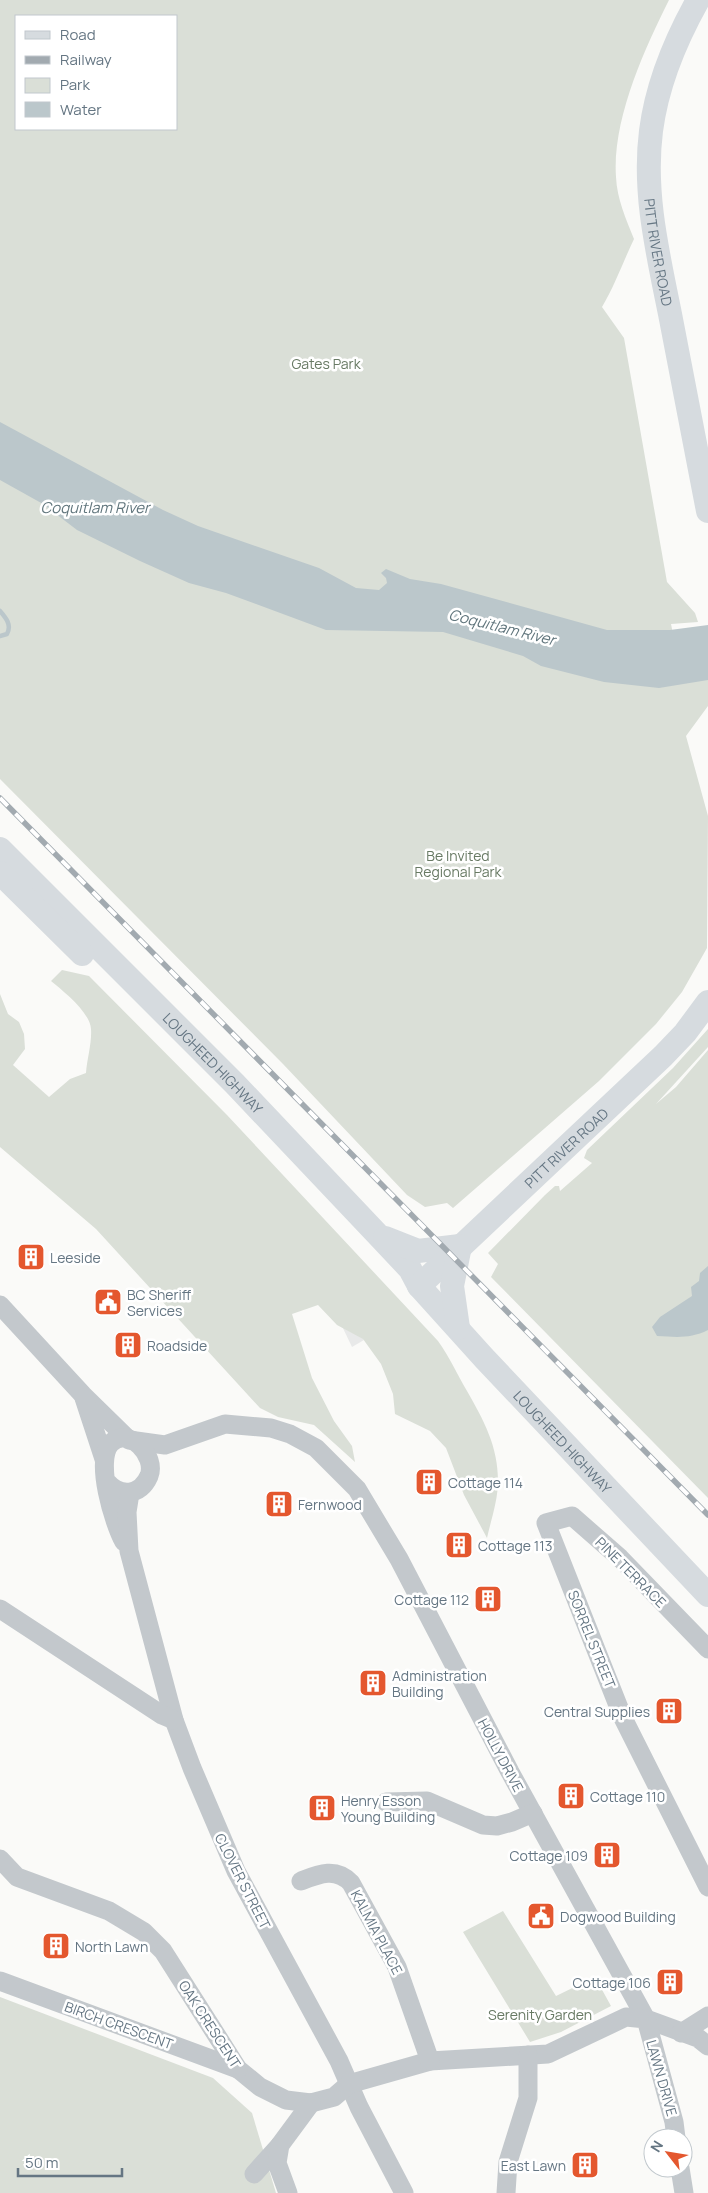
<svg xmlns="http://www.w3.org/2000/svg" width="708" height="2193" font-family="Manrope,sans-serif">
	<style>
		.built { fill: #e8e9e9 }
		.green { fill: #dadfd7; fill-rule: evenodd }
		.water { fill: #bbc7cb }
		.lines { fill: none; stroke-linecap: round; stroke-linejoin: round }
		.stream { stroke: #bbc7cb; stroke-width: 4.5 }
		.minor { stroke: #c3c8cc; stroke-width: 19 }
		.major { stroke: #d6dbdf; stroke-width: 24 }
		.rail-casing { stroke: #a2aab0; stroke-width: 5.5 }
		.rail { stroke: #fff; stroke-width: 4; stroke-dasharray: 11; stroke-linecap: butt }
		.labels { text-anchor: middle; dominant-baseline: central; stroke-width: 5; stroke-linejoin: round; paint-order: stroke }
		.street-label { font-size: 14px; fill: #657683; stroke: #fff }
		.park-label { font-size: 14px; fill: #687a64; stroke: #fff }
		.poi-label { font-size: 14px; fill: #657683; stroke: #fff; text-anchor: start }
		.water-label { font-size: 15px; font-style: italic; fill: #60757c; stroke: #fff }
	</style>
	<rect width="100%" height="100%" fill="#fafaf8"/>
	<path class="built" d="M352,1316L364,1340L352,1347L340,1322Z"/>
	<g class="green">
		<path d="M0,0H669C644,50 612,120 616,177C617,199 626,219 634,239C623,262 615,285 602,307L624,338L667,582L695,613L698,622L671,624L681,674L708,677V706L686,736L708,816L707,948L682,992L656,1024L599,1081L453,1208L447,1203L425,1207L407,1195L283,1064L0,779V478L49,507L0,474ZM16,16H176V129H16Z"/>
		<path d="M62,970L89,976L227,1115L438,1341C450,1358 457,1374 467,1391C484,1421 498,1446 498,1481C498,1500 491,1520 487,1538L464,1495L446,1448L430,1431L395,1414L393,1394L381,1364L363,1339L337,1325L318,1305L292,1314L312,1378L334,1421L352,1446L355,1462L314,1425L278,1417L260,1408L96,1229L0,1147V994L8,1014L19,1022L24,1034L25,1049L13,1065L49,1097L70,1079L86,1073C87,1059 92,1043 91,1029C90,1012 63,991 51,981Z"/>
		<path d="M708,1029V1047L656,1104L676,1087L708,1050V1498L491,1277L498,1264L488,1253L545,1195L555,1186H559L560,1191L592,1163L584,1158L587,1150L673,1068Z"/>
		<path d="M503,1911L556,1996L595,1977L611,2006L561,2032L530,2042L463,1932Z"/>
		<path d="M0,1997L213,2078L252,2113L276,2193H0Z"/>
	</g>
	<g class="water">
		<path d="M0,422L163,510L198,526L319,568L356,588L379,590L387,583L386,578L381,573L386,569L410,579L441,584L607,630H670L708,625V680L659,688L604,682L541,666L523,656L443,632L326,630L226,593L189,583L140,561L77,530L43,504L0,480Z"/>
		<path d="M708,1266V1330C690,1339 676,1337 657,1336L652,1327L660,1317L692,1296L691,1287L699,1281L700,1273Z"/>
	</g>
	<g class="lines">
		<path class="stream" d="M0,611C6,618 12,625 7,634L0,636"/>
		<g class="minor">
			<path d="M0,1305L83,1395L129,1440L165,1445L225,1424L271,1428L290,1434L316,1448L357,1489L399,1559L510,1772L646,2019L698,2038L708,2046"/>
			<path d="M84,1398L104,1459"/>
			<path d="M107,1482C120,1497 140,1496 149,1476C157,1456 129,1426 111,1443C94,1460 114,1524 124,1542"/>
			<path d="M130,1493L127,1512L129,1551L174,1720L192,1768L236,1871L339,2061L359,2107L404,2193"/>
			<path d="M0,1609L162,1715L174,1720"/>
			<path d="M708,1649L620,1558L572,1516L546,1523L623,1718L708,1887"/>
			<path d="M386,1802L427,1801L483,1825L497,1826L512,1822L533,1813"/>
			<path d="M0,1859L17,1877L109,1911L144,1932L163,1951L238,2069L260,2087L286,2100L311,2103L334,2097L349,2084L430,2061L548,2054L626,2017L646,2019L674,2122L676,2138"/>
			<path d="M301,1881C319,1874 336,1867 351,1883L397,1967L430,2061"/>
			<path d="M0,1981L238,2069"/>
			<path d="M681,2033L708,2016"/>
			<path d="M680,2168L684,2193"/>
			<path d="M254,2174L280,2145"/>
			<path d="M288,2193L277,2163L280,2145L311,2103"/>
			<path d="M506,2193L508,2162L528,2098V2055"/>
		</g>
		<g class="major">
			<path id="s1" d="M698,0C675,41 657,84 651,131C643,193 658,254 670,314C683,380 695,446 708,511"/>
			<path id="s2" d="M0,849L235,1084L378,1235L410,1269L419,1286L484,1358L708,1595"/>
			<path d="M0,873L82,954"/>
			<path d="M385,1238L418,1251L460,1246"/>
			<path id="s3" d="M419,1286L663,1056L685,1033L708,1002"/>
			<path d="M458,1328L452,1286L460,1246"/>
		</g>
		<defs>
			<path id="rail" d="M0,798L708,1515"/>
		</defs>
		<use href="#rail" class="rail-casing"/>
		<use href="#rail" class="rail"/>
	</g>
	<defs>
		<symbol id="building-square" viewBox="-11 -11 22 22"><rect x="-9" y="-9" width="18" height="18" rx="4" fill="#e4572e" stroke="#fff"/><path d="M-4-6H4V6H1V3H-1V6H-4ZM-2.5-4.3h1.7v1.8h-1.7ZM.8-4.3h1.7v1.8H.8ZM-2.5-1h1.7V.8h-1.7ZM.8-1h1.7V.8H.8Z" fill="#fff"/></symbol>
		<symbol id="civic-square" viewBox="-11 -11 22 22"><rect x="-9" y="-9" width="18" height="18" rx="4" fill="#e4572e" stroke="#fff"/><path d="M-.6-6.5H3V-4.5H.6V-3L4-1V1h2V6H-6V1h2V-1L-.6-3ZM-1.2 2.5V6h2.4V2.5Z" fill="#fff"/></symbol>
	</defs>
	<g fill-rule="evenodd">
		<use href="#building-square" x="15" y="1241" width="32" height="32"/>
		<use href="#civic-square" x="92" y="1286" width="32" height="32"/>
		<use href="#building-square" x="112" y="1329" width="32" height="32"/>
		<use href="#building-square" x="413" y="1466" width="32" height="32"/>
		<use href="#building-square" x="263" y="1488" width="32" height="32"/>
		<use href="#building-square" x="443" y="1529" width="32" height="32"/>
		<use href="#building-square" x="472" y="1583" width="32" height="32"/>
		<use href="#building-square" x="357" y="1667" width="32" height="32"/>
		<use href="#building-square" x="653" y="1695" width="32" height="32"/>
		<use href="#building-square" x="555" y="1780" width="32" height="32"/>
		<use href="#building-square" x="306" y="1792" width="32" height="32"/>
		<use href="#building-square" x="591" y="1839" width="32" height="32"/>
		<use href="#civic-square" x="525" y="1900" width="32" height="32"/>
		<use href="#building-square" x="40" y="1930" width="32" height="32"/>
		<use href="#building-square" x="654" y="1966" width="32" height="32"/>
		<use href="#building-square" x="569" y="2149" width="32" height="32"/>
	</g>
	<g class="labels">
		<g class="street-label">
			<text stroke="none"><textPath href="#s1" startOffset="262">PITT RIVER ROAD</textPath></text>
			<text stroke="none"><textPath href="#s2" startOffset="302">LOUGHEED HIGHWAY</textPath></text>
			<text stroke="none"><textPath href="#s3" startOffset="202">PITT RIVER ROAD</textPath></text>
			<text stroke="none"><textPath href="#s2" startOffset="818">LOUGHEED HIGHWAY</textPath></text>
			<text transform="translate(631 1572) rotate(45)">PINE TERRACE</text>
			<text transform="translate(592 1639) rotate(68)">SORREL STREET</text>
			<text transform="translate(501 1755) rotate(62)">HOLLY DRIVE</text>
			<text transform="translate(243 1881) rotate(63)">CLOVER STREET</text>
			<text transform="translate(377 1932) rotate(62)">KALMIA PLACE</text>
			<text transform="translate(210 2024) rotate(57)">OAK CRESCENT</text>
			<text transform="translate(119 2025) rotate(20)">BIRCH CRESCENT</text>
			<text transform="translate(662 2078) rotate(74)">LAWN DRIVE</text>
		</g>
		<g class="park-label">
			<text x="326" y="363">Gates Park</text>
			<text x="458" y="855">Be Invited<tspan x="458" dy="16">Regional Park</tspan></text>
			<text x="540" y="2014">Serenity Garden</text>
		</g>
		<g class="poi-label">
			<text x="50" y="1257">Leeside</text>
			<text x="127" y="1294">BC Sheriff<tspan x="127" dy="16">Services</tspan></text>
			<text x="147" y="1345">Roadside</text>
			<text x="448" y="1482">Cottage 114</text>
			<text x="298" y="1504">Fernwood</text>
			<text x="478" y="1545">Cottage 113</text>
			<text x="469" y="1599" text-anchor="end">Cottage 112</text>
			<text x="392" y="1675">Administration<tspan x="392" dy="16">Building</tspan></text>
			<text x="650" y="1711" text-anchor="end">Central Supplies</text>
			<text x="590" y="1796">Cottage 110</text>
			<text x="341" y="1800">Henry Esson<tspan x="341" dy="16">Young Building</tspan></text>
			<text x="588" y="1855" text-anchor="end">Cottage 109</text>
			<text x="560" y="1916">Dogwood Building</text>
			<text x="75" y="1946">North Lawn</text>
			<text x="651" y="1982" text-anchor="end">Cottage 106</text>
			<text x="566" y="2165" text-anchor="end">East Lawn</text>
		</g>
		<g class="water-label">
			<text x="95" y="507">Coquitlam River</text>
			<text transform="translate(502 627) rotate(14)">Coquitlam River</text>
		</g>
	</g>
	<rect x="15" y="15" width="162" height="115" fill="#ffffff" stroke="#c1c8cd"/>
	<rect x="25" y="31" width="25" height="8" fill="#d6dbdf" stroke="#c1c8cd"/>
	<text x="60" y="40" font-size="15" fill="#657683">Road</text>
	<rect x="25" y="56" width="25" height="8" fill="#a2aab0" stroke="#c1c8cd"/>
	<text x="60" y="65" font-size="15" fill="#657683">Railway</text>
	<rect x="25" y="78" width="25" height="15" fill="#dadfd7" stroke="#c1c8cd"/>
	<text x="60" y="90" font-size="15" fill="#657683">Park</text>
	<rect x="25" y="102" width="25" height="15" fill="#bbc7cb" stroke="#c1c8cd"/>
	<text x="60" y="115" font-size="15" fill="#657683">Water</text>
	<g transform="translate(668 2153) rotate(301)"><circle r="24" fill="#ffffff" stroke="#c1c8cd"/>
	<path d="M0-4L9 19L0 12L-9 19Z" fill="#e4572e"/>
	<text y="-8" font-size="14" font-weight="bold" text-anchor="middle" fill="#657683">N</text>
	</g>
	<path d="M18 2168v8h104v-8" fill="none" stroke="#657683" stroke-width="2.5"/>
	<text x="25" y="2168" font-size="15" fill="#657683" stroke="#ffffff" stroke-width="4" paint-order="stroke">50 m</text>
</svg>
